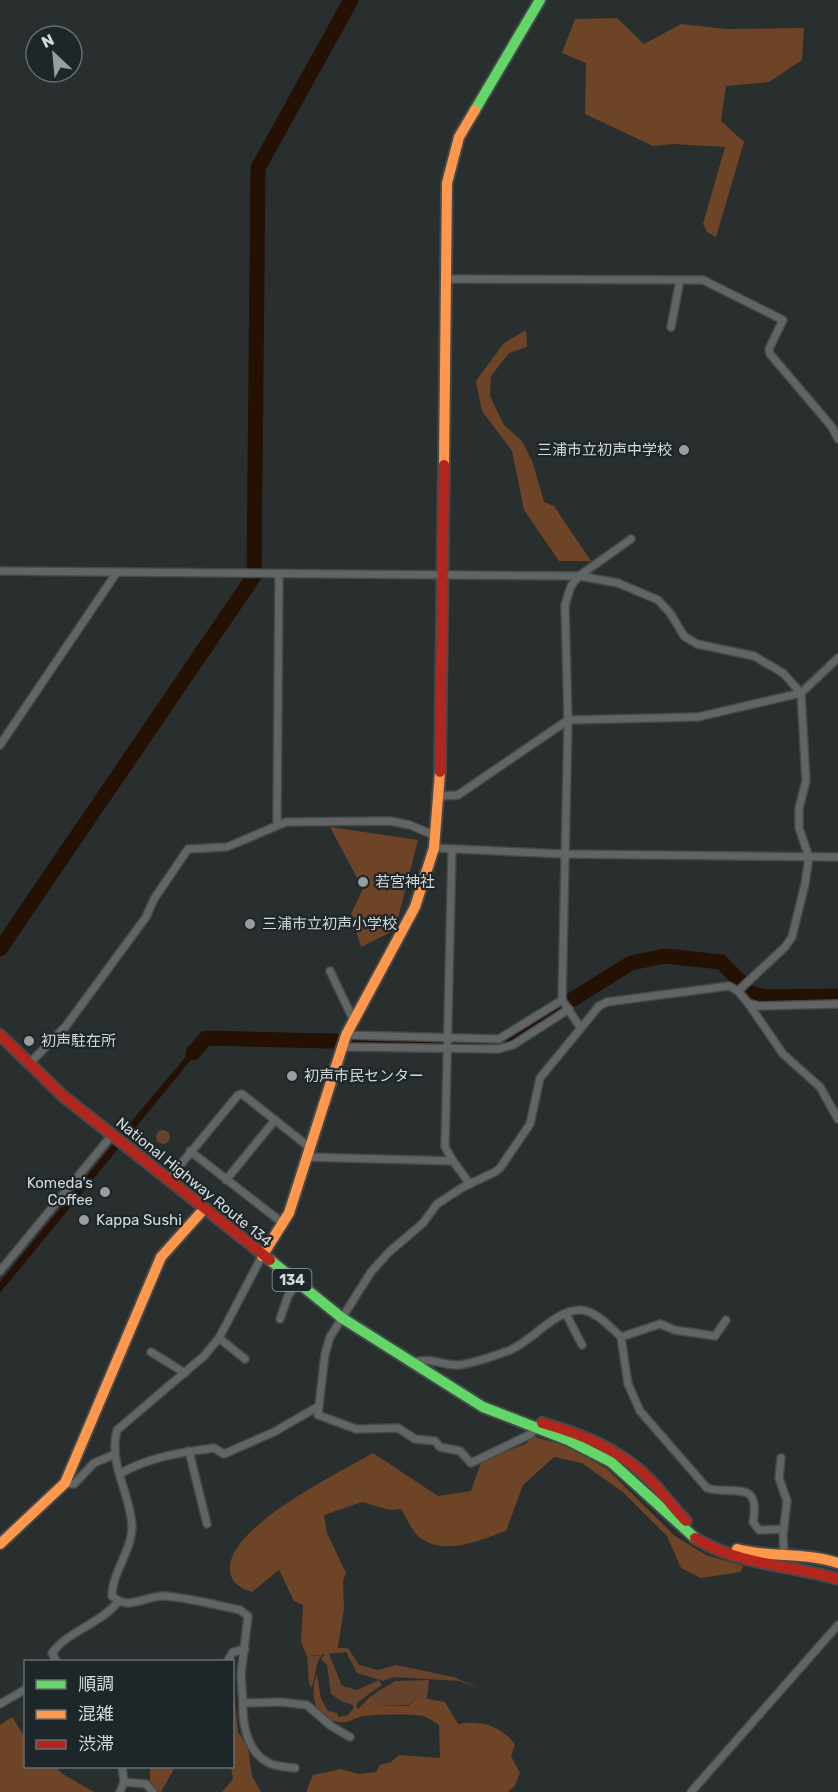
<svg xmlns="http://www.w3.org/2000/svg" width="838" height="1792" font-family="Rubik,'Noto Sans JP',sans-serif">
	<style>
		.green { fill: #66432d }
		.forest { fill: #6e4427 }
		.water { fill: #251004 }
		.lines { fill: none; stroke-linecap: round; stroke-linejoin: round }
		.river { stroke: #251004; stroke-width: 15 }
		.street-casing { stroke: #454949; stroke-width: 10 }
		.fast-casing { stroke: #454949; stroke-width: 14 }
		.slow-casing { stroke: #454949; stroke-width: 14 }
		.jam-casing { stroke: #454949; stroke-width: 14 }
		.street { stroke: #626565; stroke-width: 7 }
		.fast { stroke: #63d668; stroke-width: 10 }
		.slow { stroke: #ff974d; stroke-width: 10 }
		.jam { stroke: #b3261e; stroke-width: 10 }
		.poi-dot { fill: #989d9e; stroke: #1d2628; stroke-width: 2 }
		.labels { text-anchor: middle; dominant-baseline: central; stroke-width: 4.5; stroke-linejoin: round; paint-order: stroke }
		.shield { fill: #1d2628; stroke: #9ca3a5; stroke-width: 1.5 }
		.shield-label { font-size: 14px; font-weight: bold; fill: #d3d9da }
		.poi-label { font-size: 15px; fill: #d3d9da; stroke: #1d2628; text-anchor: start }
		.street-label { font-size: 15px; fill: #d3d9da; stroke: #1d2628 }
	</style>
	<rect width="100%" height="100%" fill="#292e2e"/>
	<g class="green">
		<circle cx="163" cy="1137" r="7"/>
		<path d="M338,1648H348L359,1665L378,1670L396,1665L454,1677L481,1689L459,1681L393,1677L383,1681L357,1673L346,1652L337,1653Z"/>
		<path d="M325,1654H329L342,1686L357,1690L379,1680L382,1685L358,1702L354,1711L353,1705L341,1701L331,1694L327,1665L321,1659Z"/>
		<path d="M322,1655C315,1662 316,1677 312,1687L309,1685L307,1656Z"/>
		<path d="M429,1680L427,1699L417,1697L408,1705L378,1706L371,1696L395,1681Z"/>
	</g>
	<g class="forest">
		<path d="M617,18L644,44L681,24L727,29L804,28L802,60L769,82L726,86L721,121L744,142L716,237L707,232L703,224L725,147L673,144L653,146L585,114L586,63L562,53L575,19Z"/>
		<path d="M526,330L527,347L509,353L491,376L490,396L504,425L522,441L533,463L544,502L554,506L591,561H559L524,510L512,451L482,411L476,381L504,343Z"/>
		<path d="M330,827L418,840L395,930L361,947L351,914L363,889Z"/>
		<path d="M531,1436L567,1446L607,1469L675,1536L706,1555L743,1566L741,1572L701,1578L681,1568L667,1536L624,1493L582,1463L554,1457L523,1485L506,1531C479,1540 445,1557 419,1537C412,1531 406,1517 401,1509L390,1510L362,1502L324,1515L327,1533L346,1573L343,1581L344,1608L337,1653L307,1656L301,1642L303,1605L294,1601L279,1570L252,1592C242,1589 232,1584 230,1572C224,1528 339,1473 373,1453L438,1496L471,1491L482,1460L526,1444Z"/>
		<path d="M317,1674L321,1699L328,1711L337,1713L339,1717L348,1715L356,1705L358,1709L371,1696L378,1706H408L417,1697L445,1702L458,1724C481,1720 501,1726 515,1744L511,1756L520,1773L514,1787L508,1792H306L313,1775L341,1769L359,1774L376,1772L380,1765L391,1762L399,1755L440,1758L439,1725C434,1722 428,1717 422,1716C410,1714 372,1714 360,1717C352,1719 348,1724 338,1722C314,1718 309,1694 317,1674Z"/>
		<path d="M234,1692L238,1732L248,1747L252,1776L261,1792H222L233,1779L231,1767Z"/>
		<path d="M12,1717L25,1737L26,1766L57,1767L61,1773L94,1792H0V1725Z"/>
		<path d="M150,1767H175L161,1792H150Z"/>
	</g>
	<path class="water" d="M205,1038L208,1039L0,1293V1282L142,1109L194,1047Z"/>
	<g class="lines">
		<g class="river">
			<path d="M0,949L254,576L258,168L351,0"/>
			<path d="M752,993L764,997L838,996"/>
			<path d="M193,1053L206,1038L499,1045L631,963L665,956L721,962L741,982"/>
		</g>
		<defs>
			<g id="street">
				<path d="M445,279L703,280L783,320L769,349L770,354L832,427L838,439"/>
				<path d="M671,327L680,280"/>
				<path d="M0,571L579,576L618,583L658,600L670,613L684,636L697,644L754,656L783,673L801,693L806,781L799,808V828L809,857L805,884L792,937L785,947L738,991"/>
				<path d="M0,745L117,572"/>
				<path d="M440,796L458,795L568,720L698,717L801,693L838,658"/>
				<path d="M277,824L279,574"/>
				<path d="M434,848L565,854L838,857"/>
				<path d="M452,849L445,1147L453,1161"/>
				<path d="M330,971L353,1019"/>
				<path d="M562,1000L580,1027"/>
				<path d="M748,1003L759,1006L838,1004"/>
				<path d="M346,1035L499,1039L562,1000L568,720L565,605L571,586L579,576L631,539"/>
				<path d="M342,1047L498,1049L513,1045L569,1009"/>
				<path d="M29,1064L66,1026L146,917L154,899L188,849L227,847L286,822L390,821L410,825L436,836"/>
				<path d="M190,1151L284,1224"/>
				<path d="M306,1157L453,1161L470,1184"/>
				<path d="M168,1180L238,1095L242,1094L309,1147"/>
				<path d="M226,1180L275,1120"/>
				<path d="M262,1256L219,1338L204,1356L117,1430C108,1463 130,1493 132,1525C133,1549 112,1572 112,1596C129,1612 145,1595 165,1596C190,1598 216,1605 240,1610L248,1616L241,1674L243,1703L281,1702L307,1705L331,1726L350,1737"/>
				<path d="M0,1271L112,1135"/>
				<path d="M566,1314L582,1345"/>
				<path d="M280,1319L288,1296L297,1284"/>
				<path d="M621,1337L660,1324L675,1330L715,1336L726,1320"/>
				<path d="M219,1338L245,1359"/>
				<path d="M151,1352L185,1373"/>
				<path d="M415,1362C432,1357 443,1366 459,1365C476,1363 493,1356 508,1351C532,1342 553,1311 579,1310C594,1309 610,1327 621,1337L628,1384L640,1411L707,1488C733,1496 761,1478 753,1522L759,1530L784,1529"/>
				<path d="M319,1406L318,1415L356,1429L398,1428L415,1439L435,1441L440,1447L460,1451L471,1463L531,1434L535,1429"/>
				<path d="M189,1451L207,1524"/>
				<path d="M781,1458L779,1478L787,1501L783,1534L784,1554"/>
				<path d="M121,1473C150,1457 182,1452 214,1448L224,1454L274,1432L319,1406L325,1354L330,1337L371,1272L388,1253L423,1223L437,1204L463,1187L495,1172L500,1168L530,1124L540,1078L599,1006L607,1002L729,986L738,991L748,1003L783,1054L820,1087L838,1119"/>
				<path d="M65,1483L74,1484L94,1463L113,1455"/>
				<path d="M57,1662L52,1653C68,1631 100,1624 118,1602"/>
				<path d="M227,1662L233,1652L245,1649"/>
				<path d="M243,1703C242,1723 247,1751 267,1762C275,1767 287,1767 295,1768"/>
				<path d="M0,1704L26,1689"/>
				<path d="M124,1782L146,1784L153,1792"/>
				<path d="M120,1792L124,1782L122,1766"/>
				<path d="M691,1792L838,1625"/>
			</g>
			<g id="fast">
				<path d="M475,110L540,0"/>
				<path d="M270,1260L342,1318L483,1407L568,1440L611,1462L695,1538"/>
			</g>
			<g id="slow">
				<path d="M444,465L447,183L459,137L475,110"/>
				<path d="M262,1256L289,1213L346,1035L415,907L434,848L440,772"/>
				<path d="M0,1544L65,1483L161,1257L204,1209"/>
				<path d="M737,1549C770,1558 805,1552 838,1563"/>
			</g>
			<g id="jam">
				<path d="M440,772L444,465"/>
				<path d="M0,1035L63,1096L270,1260"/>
				<path d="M542,1423C581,1434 619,1449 649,1479C662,1492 673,1508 686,1521"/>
				<path d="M695,1538C738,1565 790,1565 838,1579"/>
			</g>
		</defs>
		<use href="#street" class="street-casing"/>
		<use href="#fast" class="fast-casing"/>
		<use href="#slow" class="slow-casing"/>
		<use href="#jam" class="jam-casing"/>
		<use href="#street" class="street"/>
		<use href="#fast" class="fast"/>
		<use href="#slow" class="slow"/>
		<use href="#jam" class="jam"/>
	</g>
	<g class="poi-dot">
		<circle cx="684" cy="450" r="6"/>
		<circle cx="363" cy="882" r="6"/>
		<circle cx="250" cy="924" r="6"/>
		<circle cx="29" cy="1041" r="6"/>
		<circle cx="292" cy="1076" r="6"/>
		<circle cx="105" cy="1192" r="6"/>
		<circle cx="84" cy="1220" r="6"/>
	</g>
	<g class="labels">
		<rect class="shield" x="272.5" y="1269" width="39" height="22" rx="4.5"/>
		<g class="shield-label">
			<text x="292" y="1280">134</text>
		</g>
		<g class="poi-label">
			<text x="672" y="450" text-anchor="end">三浦市立初声中学校</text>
			<text x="375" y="882">若宮神社</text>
			<text x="262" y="924">三浦市立初声小学校</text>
			<text x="41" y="1041">初声駐在所</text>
			<text x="304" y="1076">初声市民センター</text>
			<text x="93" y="1183" text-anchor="end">Komeda's<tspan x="93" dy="17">Coffee</tspan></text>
			<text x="96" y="1220">Kappa Sushi</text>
		</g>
		<g class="street-label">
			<text transform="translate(194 1182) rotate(39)">National Highway Route 134</text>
		</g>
	</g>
	<rect x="24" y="1660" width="210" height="108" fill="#1d2628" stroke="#666e6f" stroke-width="1.5"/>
	<rect x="36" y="1680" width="30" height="9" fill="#63d668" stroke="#666e6f" stroke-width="1.5"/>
	<text x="78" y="1690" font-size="18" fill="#d3d9da">順調</text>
	<rect x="36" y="1710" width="30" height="9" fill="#ff974d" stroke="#666e6f" stroke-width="1.5"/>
	<text x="78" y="1720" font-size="18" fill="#d3d9da">混雑</text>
	<rect x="36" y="1740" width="30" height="9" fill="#b3261e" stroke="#666e6f" stroke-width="1.5"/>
	<text x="78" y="1750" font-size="18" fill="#d3d9da">渋滞</text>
	<g transform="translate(54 54) rotate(334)"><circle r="28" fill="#1d2628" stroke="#666e6f" stroke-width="1.5"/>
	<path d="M0-4.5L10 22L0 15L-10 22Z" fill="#989d9e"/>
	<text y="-9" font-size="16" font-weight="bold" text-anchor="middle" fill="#d3d9da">N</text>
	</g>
</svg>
